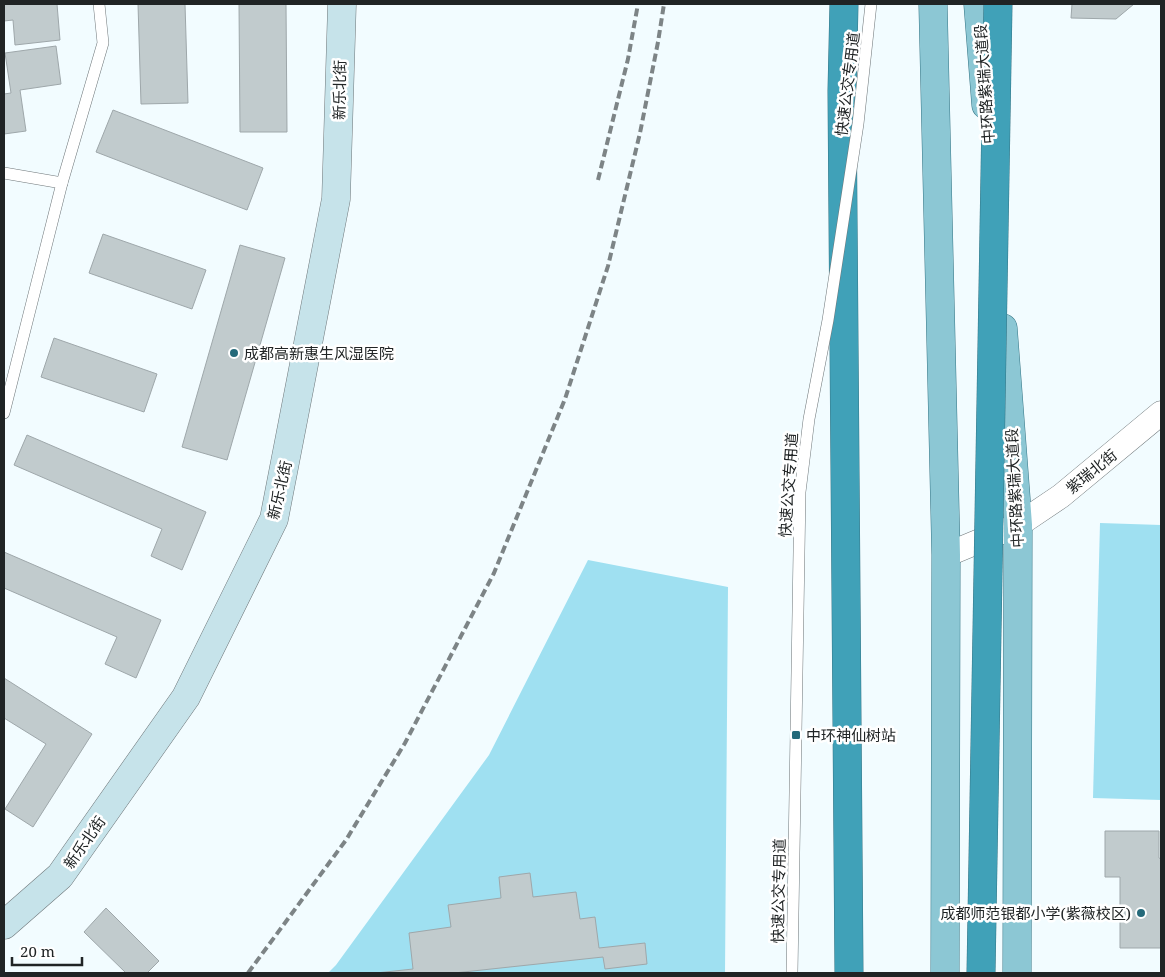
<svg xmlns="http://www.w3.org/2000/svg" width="1165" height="977" font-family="'Noto Serif','Noto Sans SC',serif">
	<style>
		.green { fill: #9fe0f1 }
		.building { fill: #c1cbcd; stroke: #9ea7aa }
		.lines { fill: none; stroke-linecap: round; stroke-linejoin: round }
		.lane-casing { stroke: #6f777a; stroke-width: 12 }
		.street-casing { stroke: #6f777a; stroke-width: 25 }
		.secondary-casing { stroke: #6f777a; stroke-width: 29 }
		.primary-casing { stroke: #357585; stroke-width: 29 }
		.highway-casing { stroke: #357585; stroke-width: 29 }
		.lane { stroke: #fff; stroke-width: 11 }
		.street { stroke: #fff; stroke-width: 24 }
		.secondary { stroke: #c6e3ea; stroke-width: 28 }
		.primary { stroke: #8cc7d4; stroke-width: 28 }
		.highway { stroke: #40a1b8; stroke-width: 28 }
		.rail { stroke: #7d8486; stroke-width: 4; stroke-dasharray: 8 4; stroke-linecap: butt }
		.lane-bridge-casing { stroke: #6f777a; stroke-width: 12; stroke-linecap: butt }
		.highway-bridge-casing { stroke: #357585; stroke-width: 29; stroke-linecap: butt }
		.lane-bridge { stroke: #fff; stroke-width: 11 }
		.highway-bridge { stroke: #40a1b8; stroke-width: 28 }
		.poi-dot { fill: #256a7a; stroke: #fff; stroke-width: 2 }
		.labels { text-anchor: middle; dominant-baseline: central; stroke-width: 5; stroke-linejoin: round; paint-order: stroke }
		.street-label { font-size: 15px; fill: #202425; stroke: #fff }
		.poi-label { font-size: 15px; fill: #202425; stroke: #fff; text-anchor: start }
	</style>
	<rect width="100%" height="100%" fill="#f2fcff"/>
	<g class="green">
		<path d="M1100,523L1161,525V800L1093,798Z"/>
		<path d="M588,560L728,587L725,973H328L336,965L489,755Z"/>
	</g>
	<g class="building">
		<path d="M4,4H57L60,40L15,45L13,20L4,21Z"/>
		<path d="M138,4H185L188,103L141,104Z"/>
		<path d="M239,4H286L287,132H240Z"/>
		<path d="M1072,4H1134L1116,19L1071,18Z"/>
		<path d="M56,46L61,84L20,90L26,131L4,134V94L11,93L5,53Z"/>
		<path d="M113,110L263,168L247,210L96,152Z"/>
		<path d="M103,234L206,270L192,309L89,273Z"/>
		<path d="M240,245L285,258L227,460L182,447Z"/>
		<path d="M54,338L157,374L144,412L41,377Z"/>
		<path d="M27,435L206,512L182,570L151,556L162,529L14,465Z"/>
		<path d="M4,552L161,620L136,678L105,664L117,637L4,588Z"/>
		<path d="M4,678L92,734L33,827L5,809L46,744L4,718Z"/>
		<path d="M1105,831H1159V858L1161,859V948H1120V877H1105Z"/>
		<path d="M530,873L533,897L576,892L580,919L595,917L599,948L645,943L647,964L605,969L603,957L454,973H376L413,969L409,933L451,927L448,905L501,898L499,877Z"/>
		<path d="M106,908L159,961L147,973H126L84,932Z"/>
	</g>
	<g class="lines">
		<defs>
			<g id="lane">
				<path d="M4,173L62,183"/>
				<path d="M4,413L62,183L103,43L99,4"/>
			</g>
			<path id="street" d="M946,555L1018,525L1061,496L1161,413"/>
			<path id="secondary" d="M4,925L60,876L186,697L274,519L336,199L342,4"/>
			<g id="primary">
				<path d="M933,4L946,555L945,973"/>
				<path d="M978,4L986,105"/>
				<path d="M1003,328L1018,525L1017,973"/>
			</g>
			<path id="highway" d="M844,4L842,91L849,973"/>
		</defs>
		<use href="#lane" class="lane-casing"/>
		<use href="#street" class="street-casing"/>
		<use href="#secondary" class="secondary-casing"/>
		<use href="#primary" class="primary-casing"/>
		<use href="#highway" class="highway-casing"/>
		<use href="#lane" class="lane"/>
		<use href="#street" class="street"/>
		<use href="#secondary" class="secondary"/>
		<use href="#primary" class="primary"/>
		<use href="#highway" class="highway"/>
		<g class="rail">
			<path d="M598,180L628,59L638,4"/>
			<path d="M248,973L346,840L405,743L494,573L565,399L608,266L640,133L658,42L664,4"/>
		</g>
		<defs>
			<path id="lane-bridge" d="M792,973L800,492L809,419L828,320L858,124L871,4"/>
			<path id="highway-bridge" d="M981,973L998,4"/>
		</defs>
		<use href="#lane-bridge" class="lane-bridge-casing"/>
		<use href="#highway-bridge" class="highway-bridge-casing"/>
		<use href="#lane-bridge" class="lane-bridge"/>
		<use href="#highway-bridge" class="highway-bridge"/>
	</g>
	<g class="poi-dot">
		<circle cx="234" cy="353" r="5"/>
		<rect x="791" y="730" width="10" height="10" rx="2.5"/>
		<circle cx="1141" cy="913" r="5"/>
	</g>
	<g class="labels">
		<g class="street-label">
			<text transform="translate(847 84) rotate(-83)">快速公交专用道</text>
			<text transform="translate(984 84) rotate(-94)">中环路紫瑞大道段</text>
			<text transform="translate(339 90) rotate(-89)">新乐北街</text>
			<text transform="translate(1091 471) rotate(-39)">紫瑞北街</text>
			<text transform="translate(788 485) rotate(-86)">快速公交专用道</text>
			<text transform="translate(1014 488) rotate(-93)">中环路紫瑞大道段</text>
			<text transform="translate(279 490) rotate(-77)">新乐北街</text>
			<text transform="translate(84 842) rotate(-55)">新乐北街</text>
			<text transform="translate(778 891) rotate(-89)">快速公交专用道</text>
		</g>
		<g class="poi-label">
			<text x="244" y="353">成都高新惠生风湿医院</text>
			<text x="806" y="735">中环神仙树站</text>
			<text x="1131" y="913" text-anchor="end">成都师范银都小学(紫薇校区)</text>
		</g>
	</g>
	<rect width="1165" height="977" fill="none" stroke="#202425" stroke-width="10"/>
	<path d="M12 957v8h70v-8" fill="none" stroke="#202425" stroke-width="2.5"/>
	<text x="20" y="957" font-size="15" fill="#202425" stroke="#ffffff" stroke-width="4" paint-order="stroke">20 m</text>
</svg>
